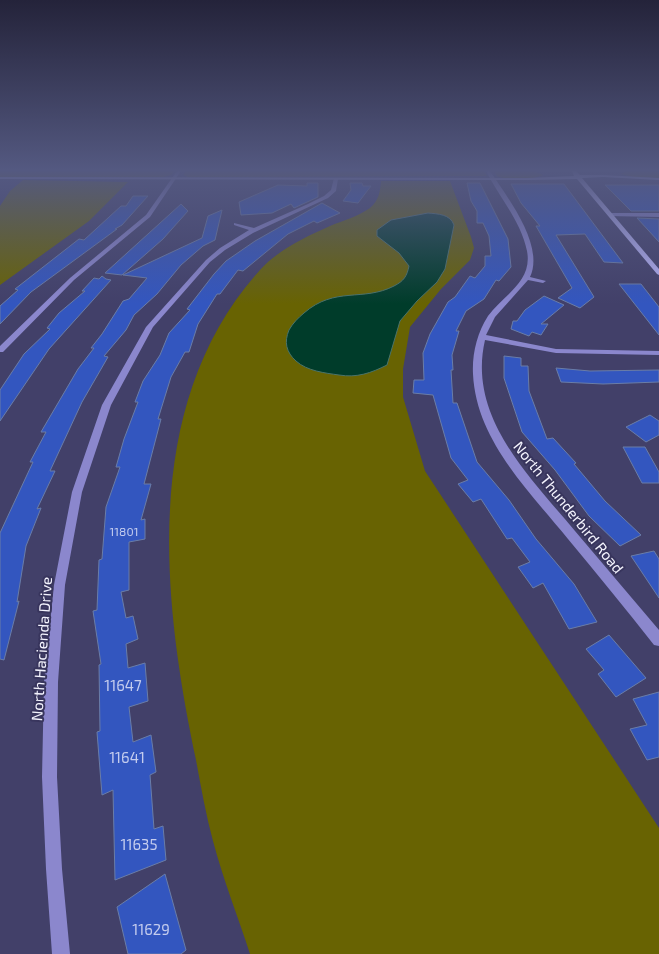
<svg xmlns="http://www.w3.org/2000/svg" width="659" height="954" font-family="'Exo 2',sans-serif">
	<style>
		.green { fill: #686302 }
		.water { fill: #003c2a; stroke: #49736a }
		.building { fill: #3356bf; stroke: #6a7da8 }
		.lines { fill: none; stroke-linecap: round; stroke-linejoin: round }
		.street { fill: #8b87cd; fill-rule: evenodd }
		.secondary { fill: #b5b2f4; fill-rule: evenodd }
		.labels { text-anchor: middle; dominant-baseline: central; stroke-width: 4; stroke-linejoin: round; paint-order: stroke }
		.number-label { font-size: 12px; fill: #c4ccee }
		.street-label { font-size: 15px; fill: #f4f4fe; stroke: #38355d }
		.near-number-label { font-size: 15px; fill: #c4ccee }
	</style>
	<rect width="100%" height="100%" fill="#424069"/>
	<g class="green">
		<path d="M0,171H174L171,175L163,177H0Z"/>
		<path d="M186,171H484L487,176L188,177L183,175Z"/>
		<path d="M494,171H534L543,175C531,180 509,181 497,176Z"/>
		<path d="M626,171H659V178L633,177L621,174Z"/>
		<path d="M23,180L128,182L89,221L0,285V206L10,191Z"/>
		<path d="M381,181H450L471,237L474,248L470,260L441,289L410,327L403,369V397L425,471L659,828V954H250C238,917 223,879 213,841C206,815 201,787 196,760C162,599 140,403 260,270C278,250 305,237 330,226C342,221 359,216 370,208C379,200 380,192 381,181Z"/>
	</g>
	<path class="water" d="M428,213C438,214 450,214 454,225L445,269L437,282L417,301L400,321L387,365C371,373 357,378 339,375C325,373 307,371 296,361C286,352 284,342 289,330C293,323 298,318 304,313C335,286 363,302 394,286C404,281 407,276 409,266L399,253L377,236V230L391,220Z"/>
	<g class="building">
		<path d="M307,183H318V197L294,208L291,204L272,213L241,215L239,202L278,185L307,186Z"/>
		<path d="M350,183H362L363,186H371L358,203L343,201L351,190Z"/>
		<path d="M467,183H480L508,239L511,267L499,281L496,280L484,299L466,311L456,331H459L452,355L453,370H451L453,403H457L477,462L509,500L536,539L574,584L597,622L569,629L543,583L533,588L518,567L530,562L512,538L507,539L481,499L473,502L458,484L468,480L451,458L433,395L413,393L414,380H424L423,353L430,334L448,302L455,297L470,276L475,278L485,266V256H491L489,236L483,223H477V211L471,201Z"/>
		<path d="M511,184H564L623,263L604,262L585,234L556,235L594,297L580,308L558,298L572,288L536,226H540L521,203Z"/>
		<path d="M605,185H659V211H631Z"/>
		<path d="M133,196H148L122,225L115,229H117L31,292L0,324V306L18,290L15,289L79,239L84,240L121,206H126Z"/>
		<path d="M322,203L340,213L317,223L314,221L288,234L243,271L238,270L220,294H217L198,324L189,352H185L171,377L158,419H161L144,484H151L141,520L145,519V539L129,542V590L121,592L126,618L133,616L138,639L126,644L128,668L145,663L148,701L129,707L133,742L151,735L156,772L150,775L154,829L163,826L166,860L115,880L113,790L102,795L97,732L100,731L99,665L101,664L93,611L97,610L99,560L102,559L106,507L120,467H116L124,439L138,402H135L143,381L160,355L169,333L190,310L187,309L214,274L226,261L255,241Z"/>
		<path d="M181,204L188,211L163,239L122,275L105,273Z"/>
		<path d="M222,210L215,240L203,246L181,265L157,294L134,315L126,330L104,356L108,357L82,402L50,471H55L37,509L41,508L26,546L17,602L19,601L4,660L0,659V533L33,462H30L46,432H41L78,369L94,348H91L102,334L123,301L129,299L147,278L123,275L202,238L208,216Z"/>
		<path d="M637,218L659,219V242Z"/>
		<path d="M102,276L106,279L111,280L49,349L0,421V390L24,354L50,329L47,328L59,313L85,291H82L94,278L99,279Z"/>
		<path d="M619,284H641L659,307V335Z"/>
		<path d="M544,296L564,305L541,324H548L541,335L532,332L529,336L511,329L513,321H517L525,310Z"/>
		<path d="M504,356L521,358V366H528L529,391L547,439L553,438L576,463L574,464L605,501L641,535L620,546L589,516L555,470L522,432L504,378Z"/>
		<path d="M556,368L590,371L659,370V382L603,384L561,382Z"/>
		<path d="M650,415L659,421V435L646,442L626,427Z"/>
		<path d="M623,447H645L659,472V483H642Z"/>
		<path d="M654,551L659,559V598L631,556Z"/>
		<path d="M609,635L646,678L616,697L598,674L604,670L586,649Z"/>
		<path d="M659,692V757L647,760L630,729L647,725L633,699Z"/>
		<path d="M165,874L186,950L181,954H128L117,907Z"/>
	</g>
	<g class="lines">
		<g class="street">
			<path d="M177,171H181L150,217L74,280L3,352H0V346L70,278L146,215Z"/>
			<path d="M486,171H490C507,197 545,245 530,277L546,281L543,283L528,280L495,317L486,335L556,349L659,351V355L556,353L485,340C467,417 530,477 575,531C603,564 631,597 659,630V646L654,645C626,609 597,574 568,539C529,491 476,440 473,374C472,354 477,333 488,316C503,295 533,282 527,251C521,221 499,197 486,171Z"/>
			<path d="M334,178L338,179L336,191L328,198L253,233L225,250L210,262L153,327L111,405L82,492L65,585L58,682L57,777L62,869L70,954H52L46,869L42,777L44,682L54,585L72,492L102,405L146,327L206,260L220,248L249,230L234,225V223L254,228L308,204L324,196L331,190Z"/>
			<path d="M610,213H659V217L608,216V214Z"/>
		</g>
		<path class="secondary" d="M572,171H576L580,175H603L659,178V180L603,177L582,178L659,269V275L657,274L577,179L527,180L0,179V177L527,178L574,176Z"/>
	</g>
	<linearGradient id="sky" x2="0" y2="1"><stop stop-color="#24233a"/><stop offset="0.56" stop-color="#545981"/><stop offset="1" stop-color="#545981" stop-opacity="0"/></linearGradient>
	<rect width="659" height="304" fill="url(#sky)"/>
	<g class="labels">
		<g class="number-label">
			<text x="124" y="531">11801</text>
		</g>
		<g class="street-label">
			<text transform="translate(569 507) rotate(51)">North Thunderbird Road</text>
			<text transform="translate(41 649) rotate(-86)">North Hacienda Drive</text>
		</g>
		<g class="near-number-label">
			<text x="123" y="685">11647</text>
			<text x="127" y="757">11641</text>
			<text x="139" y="844">11635</text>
			<text x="151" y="929">11629</text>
		</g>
	</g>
</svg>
